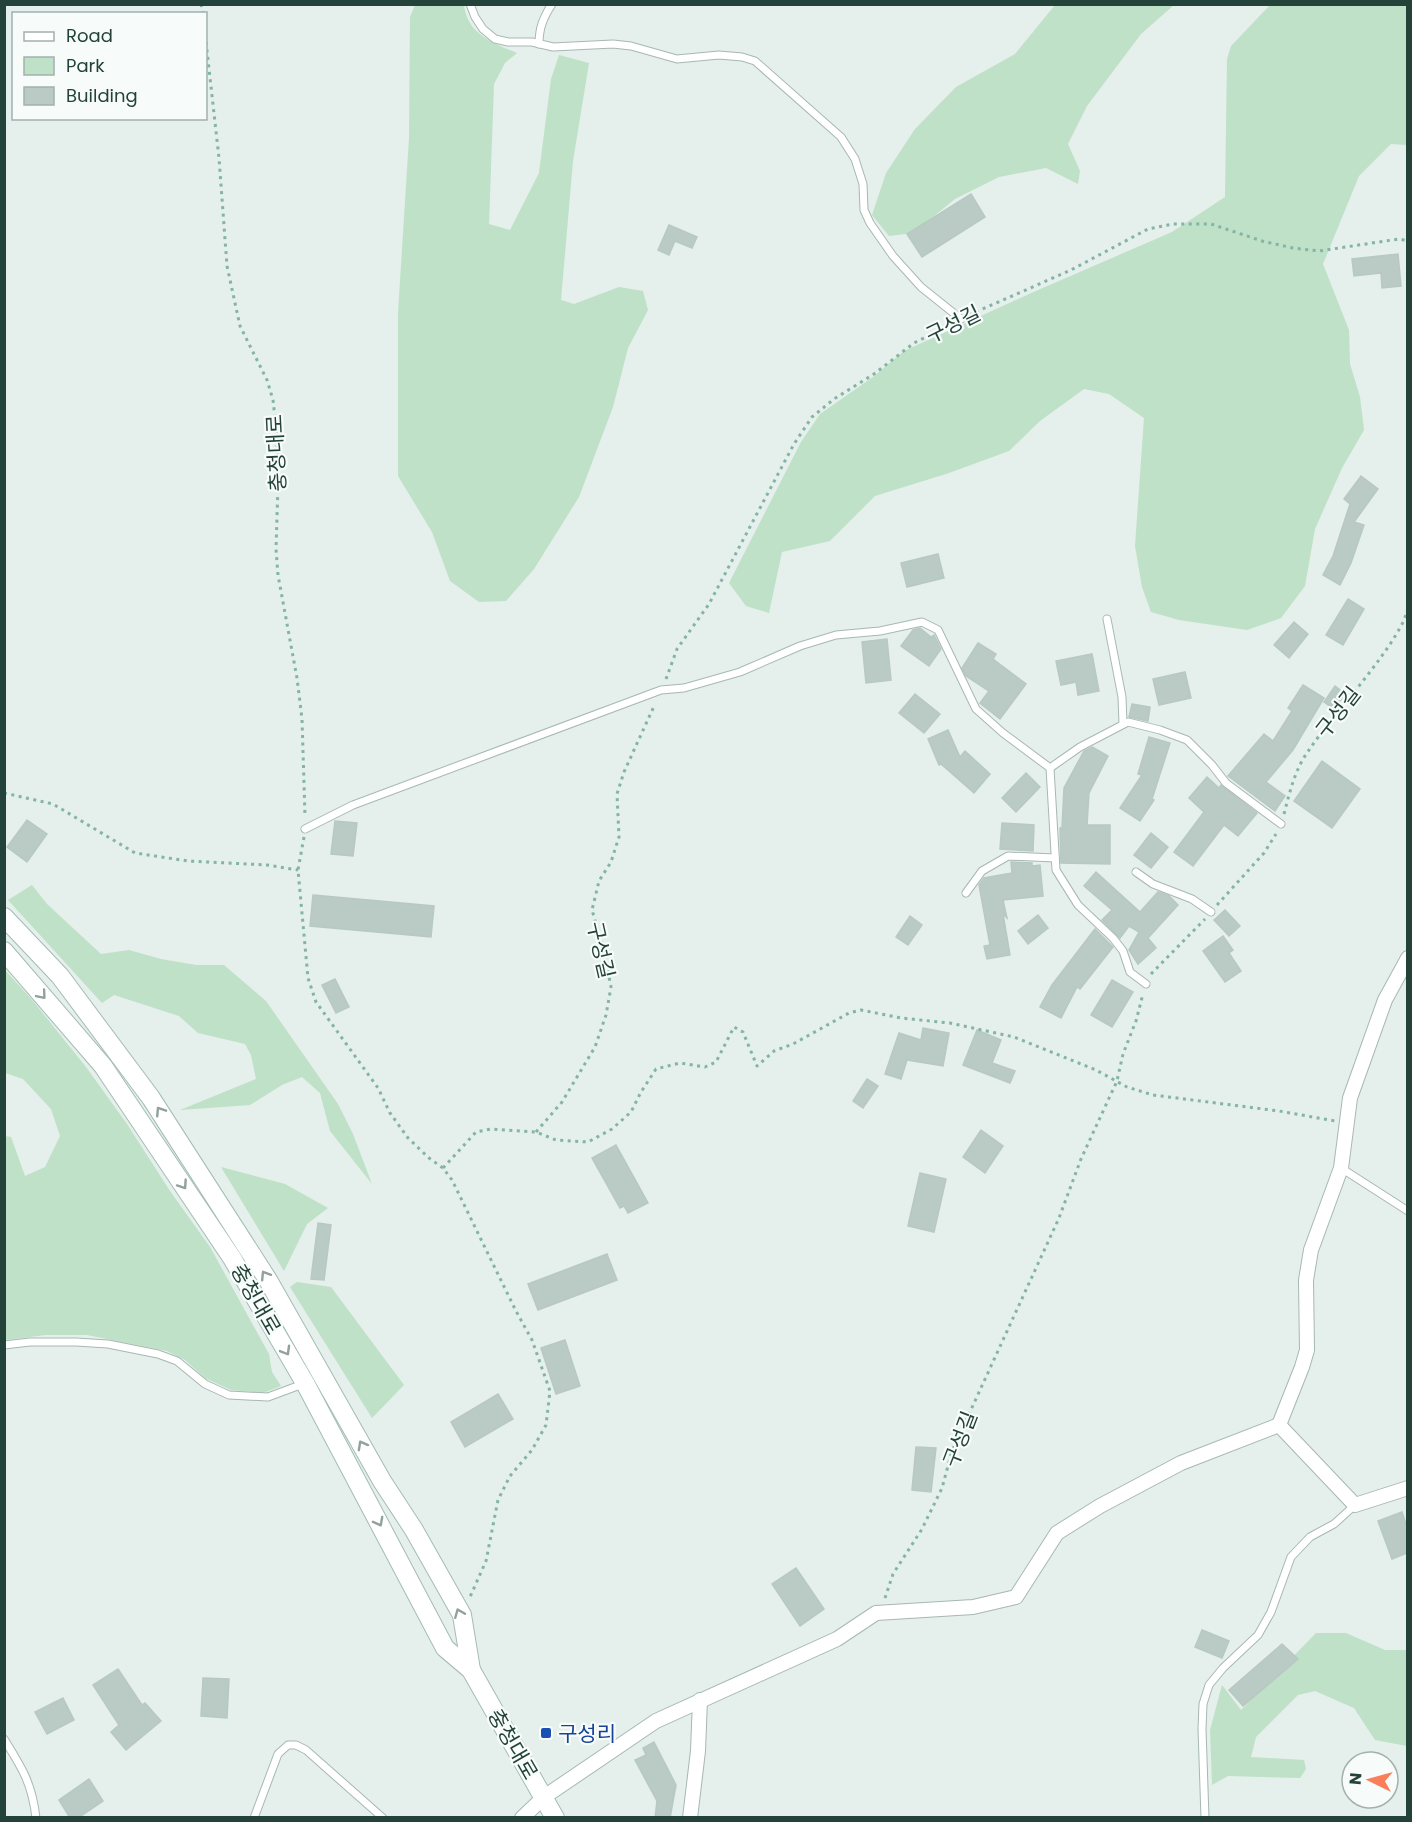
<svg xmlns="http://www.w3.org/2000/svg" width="1412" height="1822" font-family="Poppins,'Noto Sans KR',sans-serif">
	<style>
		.green { fill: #bee1c7 }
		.building { fill: #bacac4; stroke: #b7c9c2; stroke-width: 1.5 }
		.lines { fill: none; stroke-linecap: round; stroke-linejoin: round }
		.service-casing { stroke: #a7b8b2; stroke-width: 9 }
		.minor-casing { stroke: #a7b8b2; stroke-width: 16 }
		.secondary-casing { stroke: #a3bcb3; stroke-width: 20 }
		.path { stroke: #84b4a5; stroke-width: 3; stroke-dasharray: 3 4.5; stroke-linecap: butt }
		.service { stroke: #fff; stroke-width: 7 }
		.minor { stroke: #fff; stroke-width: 14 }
		.secondary { stroke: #fff; stroke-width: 18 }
		.oneway { stroke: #91a19c }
		.transit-dot { fill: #1a4fb4; stroke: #f7fbf9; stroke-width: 2 }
		.labels { text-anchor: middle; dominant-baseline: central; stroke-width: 4.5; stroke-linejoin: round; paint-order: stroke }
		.street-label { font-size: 21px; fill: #23433a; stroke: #f7fbf9 }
		.transit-label { font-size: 21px; fill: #164399; stroke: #f7fbf9; text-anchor: start }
	</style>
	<rect width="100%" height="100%" fill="#e5efeb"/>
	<g class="green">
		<path d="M415,5H464C467,34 493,43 517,53L505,63L494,84L489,224L510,230L539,173L551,79L559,55L589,63L573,161L561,300L574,304L619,287L643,291L648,310L628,348L613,407L579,497L534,569L506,601L479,602L450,581L432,532L398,476V313L409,138L410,17Z"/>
		<path d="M1055,5H1174L1141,34L1087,106L1068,144L1080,171L1078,184L1046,168L999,177L955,199L913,233L889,236L872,215L886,173L915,129L956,87L1015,54Z"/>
		<path d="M1270,5H1408L1407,145L1391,144L1359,176L1323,264L1349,330L1350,364L1360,397L1364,430L1342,468L1315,529L1305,586L1281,618L1247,630L1179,620L1151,612L1142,587L1135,546L1144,418L1109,394L1084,389L1040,421L1009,451L949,473L875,496L830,541L782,552L769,613L746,606L729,583L801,442L820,414L873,377L904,351L1029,294L1172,232L1225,197L1227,59L1231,46Z"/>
		<path d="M32,885L47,904L101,954L129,950L161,959L196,965H224L266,1001L338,1104L353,1134L372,1184L330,1131L320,1093L302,1077L282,1085L250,1105L180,1110L256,1079L251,1055L245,1044L198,1033L179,1016L114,995L102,1003L8,900Z"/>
		<path d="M5,970L33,1001L86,1067L127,1124L170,1191L210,1247L269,1354L272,1372L281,1386L263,1393L231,1390L205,1378L185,1360L167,1351L87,1335H46L5,1340V1136L11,1137L25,1176L45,1167L60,1136L51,1109L23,1079L5,1073Z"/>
		<path d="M221,1167L285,1184L328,1208L307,1224L284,1271Z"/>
		<path d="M297,1282L331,1287L404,1385L372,1418L290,1287Z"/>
		<path d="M1316,1633H1346L1385,1650H1407V1746L1375,1740L1354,1708L1315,1691L1298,1695L1256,1737L1251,1757L1304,1760L1306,1769L1300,1778L1228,1776L1212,1785L1210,1730L1222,1685L1241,1710Z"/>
	</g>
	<g class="building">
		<path d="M971,194L985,217L922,257L907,234Z"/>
		<path d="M669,225L697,237L692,248L675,241L669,255L658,250Z"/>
		<path d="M1398,254L1401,286L1382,288L1381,273L1354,276L1352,259Z"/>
		<path d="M1361,476L1378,489L1354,522L1364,525L1351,563L1340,585L1323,575L1333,556L1350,504L1344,499Z"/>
		<path d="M938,554L944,578L907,587L901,563Z"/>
		<path d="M1348,599L1364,609L1343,645L1326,635Z"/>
		<path d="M1294,622L1308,634L1289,658L1274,645Z"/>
		<path d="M920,628L931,637L934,635L941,649L929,666L901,646L913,630Z"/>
		<path d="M887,639L891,680L866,683L862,642Z"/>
		<path d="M978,643L996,654L993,659L1026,684L1000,719L980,703L989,691L966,676L962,668Z"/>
		<path d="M1092,654L1099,691L1078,695L1076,682L1061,685L1056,661Z"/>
		<path d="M1185,672L1191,698L1159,705L1153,679Z"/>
		<path d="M1303,685L1324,698L1293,750L1266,782L1285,796L1275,811L1228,776L1264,734L1273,741L1292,711L1288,708Z"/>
		<path d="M1335,686L1345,694L1334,709L1324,702Z"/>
		<path d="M915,694L940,714L924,733L899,713Z"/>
		<path d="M1132,704L1150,707L1148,721L1129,717Z"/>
		<path d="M948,730L960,757L965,751L990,774L974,793L941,764L939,765L928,739Z"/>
		<path d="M1149,737L1170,743L1152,799L1154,800L1140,821L1120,808L1142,775L1138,774Z"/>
		<path d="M1092,747L1108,756L1089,793L1087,825H1110V864L1061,863L1060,828H1062L1064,788L1084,751Z"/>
		<path d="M1322,761L1360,789L1332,828L1294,801Z"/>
		<path d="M1026,773L1040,787L1016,812L1002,798Z"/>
		<path d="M1207,777L1219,788L1221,785L1257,813L1238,836L1224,825L1193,866L1174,852L1204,812L1189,798Z"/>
		<path d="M27,820L47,834L27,862L7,847Z"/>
		<path d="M335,821L357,823L353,856L331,854Z"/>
		<path d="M1002,823L1034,825L1033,851L1000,849Z"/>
		<path d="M1151,833L1168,847L1151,868L1134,855Z"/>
		<path d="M1011,862L1032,863V866L1040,865L1043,896L1003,900L1007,918L1003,914L1010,955L987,959L984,946L990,945L979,885L984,878L1012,873Z"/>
		<path d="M1096,872L1140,912L1158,892L1169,896L1178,905L1148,938L1156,948L1138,964L1129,950L1139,932L1129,926L1120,938L1102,920L1112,910L1084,886Z"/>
		<path d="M313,895L434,906L431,937L310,926Z"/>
		<path d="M1225,910L1240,926L1229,936L1214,920Z"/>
		<path d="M1038,915L1048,928L1028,944L1018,931Z"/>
		<path d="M910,916L922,925L908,945L896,937Z"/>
		<path d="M1095,929L1113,947L1080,989L1077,987L1061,1018L1040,1007L1052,985Z"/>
		<path d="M1223,936L1233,950L1229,953L1241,971L1225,982L1203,951Z"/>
		<path d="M335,979L349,1007L336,1013L322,985Z"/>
		<path d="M1112,980L1133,992L1112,1027L1091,1015Z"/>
		<path d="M923,1028L949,1033L943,1066L907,1060L901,1079L885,1074L899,1033L921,1040Z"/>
		<path d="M977,1030L1001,1040L992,1063L1015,1071L1010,1083L963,1065Z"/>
		<path d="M867,1079L878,1086L863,1108L853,1101Z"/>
		<path d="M981,1130L1003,1146L985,1173L963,1157Z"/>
		<path d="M616,1145L648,1203L628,1213L624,1206L620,1208L592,1158Z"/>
		<path d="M920,1173L946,1179L934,1232L908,1226Z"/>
		<path d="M318,1223L331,1225L324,1280L311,1279Z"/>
		<path d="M607,1254L617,1280L538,1310L528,1284Z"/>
		<path d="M565,1340L580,1386L556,1394L541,1348Z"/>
		<path d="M498,1394L513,1419L465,1447L451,1422Z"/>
		<path d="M916,1447L936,1448L931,1492L912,1490Z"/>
		<path d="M1402,1512L1407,1527V1553L1392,1559L1378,1521Z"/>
		<path d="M796,1568L824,1609L800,1626L772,1584Z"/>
		<path d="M1202,1630L1229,1641L1222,1658L1195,1647Z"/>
		<path d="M1282,1644L1298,1659L1243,1706L1229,1690Z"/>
		<path d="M118,1669L142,1705L145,1703L161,1721L126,1750L111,1732L119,1725L93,1685Z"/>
		<path d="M203,1678L229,1679L227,1718L201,1716Z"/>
		<path d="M63,1698L74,1720L47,1734L35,1712Z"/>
		<path d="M654,1742L676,1785L670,1818H655L657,1801L635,1760L646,1755L643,1748Z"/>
		<path d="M89,1779L103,1801L78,1818H70L59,1800Z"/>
	</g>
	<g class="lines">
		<defs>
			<g id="service">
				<path d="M470,4L475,17L483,29L495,39L508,42H532L553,47L613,44L631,46L677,59L719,55L742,57L755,61L841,137L855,159L863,184L864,210L870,223L893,256L921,287L961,319"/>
				<path d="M539,44C539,28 543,18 552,4"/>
				<path d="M1107,619L1122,697L1123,724"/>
				<path d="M1050,768L1056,870L1078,905L1113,938L1123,951L1130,972L1146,984"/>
				<path d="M305,829L353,805L661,690L684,688L740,672L800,646L836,635L880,631L922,622L938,630L976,709L1003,733L1050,768L1080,747L1128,722L1160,730L1187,740L1212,765L1226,783L1281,824"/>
				<path d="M1136,872L1153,884L1192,899L1211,912"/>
				<path d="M966,893L982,871L1008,856L1055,858"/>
				<path d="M1341,1168L1408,1211"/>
				<path d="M4,1345L30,1342H76L108,1344L158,1354L177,1361L205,1384L229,1395L268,1397L303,1384"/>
				<path d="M4,1739C22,1768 32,1783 36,1818"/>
				<path d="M254,1818L278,1754L288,1745H296L306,1750L383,1818"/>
				<path d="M1205,1818L1202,1729L1203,1704L1209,1685L1223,1668L1258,1635L1271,1612L1291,1557L1310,1537L1334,1524L1355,1505"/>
			</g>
			<g id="minor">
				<path d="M1279,1425L1302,1367L1307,1350L1306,1280L1311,1250L1341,1168L1350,1098L1385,1000L1408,958"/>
				<path d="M522,1818L544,1797L656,1721L837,1639L876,1613L973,1607L1016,1597L1057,1533L1100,1506L1181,1463L1279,1425L1355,1505L1408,1488"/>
				<path d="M690,1818L698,1751L700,1700"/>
			</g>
			<g id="secondary">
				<path d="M4,917L60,976L151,1098L268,1280L382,1481L414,1530L462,1615L471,1670"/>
				<path d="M4,951L103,1066L232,1258L305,1383L445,1648L471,1670L555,1818"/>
			</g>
		</defs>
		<use href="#service" class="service-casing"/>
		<use href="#minor" class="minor-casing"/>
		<use href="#secondary" class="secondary-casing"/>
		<g class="path">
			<path d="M201,4L203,14"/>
			<path d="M206,42L219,158L227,266L240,326L267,380L273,400L277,436L278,485L276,549L278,575L297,678L302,719L305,816"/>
			<path d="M969,315L1071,270L1148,229L1173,224H1211L1262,241L1293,248L1319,251L1399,239L1408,241"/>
			<path d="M1408,532V572"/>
			<path d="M666,679L677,649L709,604L794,444L812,417L834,399L874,374L914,343L950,325"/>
			<path d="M4,793L53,804L135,853L188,861L267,865L298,870"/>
			<path d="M1284,814C1290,791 1295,769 1309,750C1329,719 1406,637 1408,606"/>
			<path d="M304,837L298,870L308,978L316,1002L378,1088L390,1113L408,1138L429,1158L443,1168L452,1180L516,1311L532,1340L550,1391L546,1425L532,1450L510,1476L498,1500L486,1561L470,1597"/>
			<path d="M1217,905L1264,853L1276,834"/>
			<path d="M1151,974L1205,919"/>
			<path d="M536,1132L562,1102L595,1047L606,1015L611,987L604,951L592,910L599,881L611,862L619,837L617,794L624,772L655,704"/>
			<path d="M443,1168L476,1132L491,1129L536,1132L556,1140L588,1142L612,1129L631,1112L641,1092L656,1069L680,1063L705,1067L716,1062L734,1027L743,1032L757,1066L774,1051L793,1044L849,1013L861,1010L901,1018L950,1023L1014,1037L1096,1070L1127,1087L1153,1095L1279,1111L1335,1121"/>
			<path d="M885,1598L893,1574L922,1529L942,1488L952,1451L1059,1218L1081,1159L1117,1081L1123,1054L1136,1021L1143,994"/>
		</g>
		<use href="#service" class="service"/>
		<use href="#minor" class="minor"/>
		<use href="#secondary" class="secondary"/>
	</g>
	<defs><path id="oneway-chevron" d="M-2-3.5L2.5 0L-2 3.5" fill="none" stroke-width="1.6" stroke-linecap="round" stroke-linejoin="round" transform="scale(1.5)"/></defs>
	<g class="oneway">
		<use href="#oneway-chevron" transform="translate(42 995) rotate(50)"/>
		<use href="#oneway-chevron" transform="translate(160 1111) rotate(-123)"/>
		<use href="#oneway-chevron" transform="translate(183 1185) rotate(56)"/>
		<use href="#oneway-chevron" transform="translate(265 1275) rotate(-122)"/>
		<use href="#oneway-chevron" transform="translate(286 1351) rotate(60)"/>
		<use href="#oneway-chevron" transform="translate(362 1445) rotate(-119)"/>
		<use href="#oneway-chevron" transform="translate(379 1522) rotate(62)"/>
		<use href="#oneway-chevron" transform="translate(459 1613) rotate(-112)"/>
	</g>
	<rect class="transit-dot" x="540" y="1727" width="12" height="12" rx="3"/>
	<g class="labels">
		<g class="street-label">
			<text transform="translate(953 324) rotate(-26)">구성길</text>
			<text transform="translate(276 453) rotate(-93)">충청대로</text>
			<text transform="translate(1338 712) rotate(-52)">구성길</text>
			<text transform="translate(601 950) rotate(77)">구성길</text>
			<text transform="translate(256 1299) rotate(60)">충청대로</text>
			<text transform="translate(960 1439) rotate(-69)">구성길</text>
			<text transform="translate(513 1744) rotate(60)">충청대로</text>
		</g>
		<g class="transit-label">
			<text x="558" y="1733">구성리</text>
		</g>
	</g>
	<rect width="1412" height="1822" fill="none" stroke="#23433a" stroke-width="12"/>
	<rect x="12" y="12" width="195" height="108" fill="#f7fbf9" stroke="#a2b1ad" stroke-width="1.5"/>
	<rect x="24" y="32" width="30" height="9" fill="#ffffff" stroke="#a2b1ad" stroke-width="1.5"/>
	<text x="66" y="42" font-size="18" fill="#23433a">Road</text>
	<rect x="24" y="57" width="30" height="18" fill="#bee1c7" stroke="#a2b1ad" stroke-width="1.5"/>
	<text x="66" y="72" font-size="18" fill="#23433a">Park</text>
	<rect x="24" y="87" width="30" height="18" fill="#bacac4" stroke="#a2b1ad" stroke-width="1.5"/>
	<text x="66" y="102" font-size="18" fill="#23433a">Building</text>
	<g transform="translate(1370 1780) rotate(275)"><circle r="28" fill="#f7fbf9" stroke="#a2b1ad" stroke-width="1.5"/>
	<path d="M0-4.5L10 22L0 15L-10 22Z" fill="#f97f5a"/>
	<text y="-9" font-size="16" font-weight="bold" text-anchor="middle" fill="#23433a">N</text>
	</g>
</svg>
